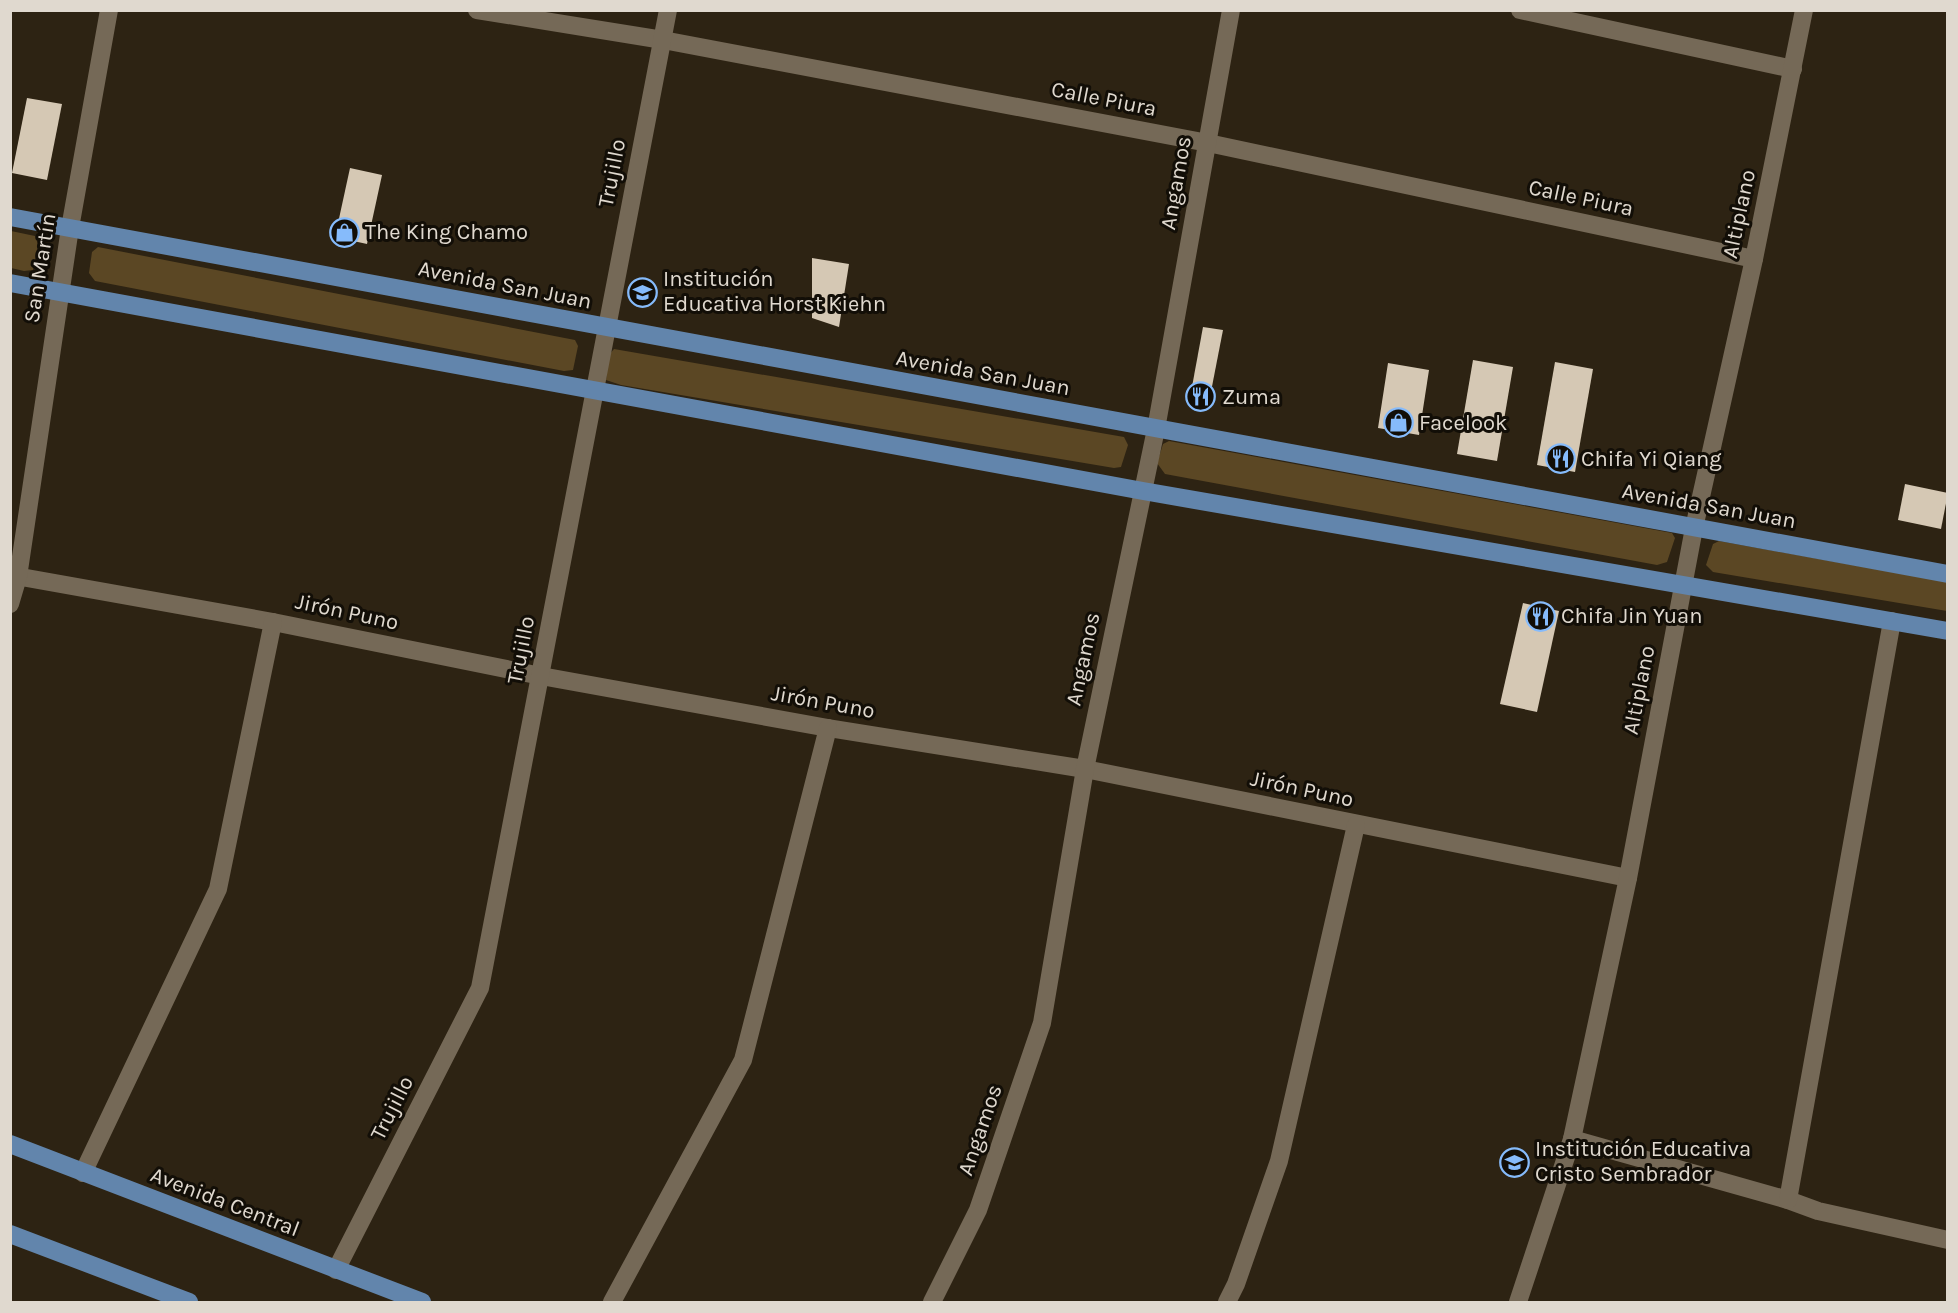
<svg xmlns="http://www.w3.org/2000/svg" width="1958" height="1313" font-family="Karla,sans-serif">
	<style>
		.green { fill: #5b4724 }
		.building { fill: #d5c8b4 }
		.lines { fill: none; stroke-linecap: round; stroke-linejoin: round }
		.minor { stroke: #756957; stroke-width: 18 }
		.major { stroke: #6285ac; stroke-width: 18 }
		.labels { text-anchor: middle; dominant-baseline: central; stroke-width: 6; stroke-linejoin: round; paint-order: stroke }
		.street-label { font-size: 22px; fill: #e0d9cf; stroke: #120e07 }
		.poi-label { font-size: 22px; fill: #e0d9cf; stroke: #120e07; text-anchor: start }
	</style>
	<rect width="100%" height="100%" fill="#2d2313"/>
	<g class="green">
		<path d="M11,231L35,236L38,244L33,270L24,271L11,268Z"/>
		<path d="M98,247L575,340L578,346L573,370L564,371L95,281L89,273L92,252Z"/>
		<path d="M614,349L1124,437L1128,445L1121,467L1114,468L621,385L606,380L609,355Z"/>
		<path d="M1169,441L1672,533L1675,538L1667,562L1657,565L1165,474L1157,463L1163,444Z"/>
		<path d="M1719,541L1947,582V611L1713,572L1706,565L1713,544Z"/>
	</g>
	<g class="building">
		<path d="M27,98L62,104L47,180L12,173Z"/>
		<path d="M350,168L382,175L367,244L335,237Z"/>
		<path d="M812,258L849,264L839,327L812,318Z"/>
		<path d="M1203,327L1223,330L1208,407L1189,403Z"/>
		<path d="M1473,360L1513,367L1497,461L1457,454Z"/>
		<path d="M1555,362L1593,369L1575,472L1537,465Z"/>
		<path d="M1388,363L1429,370L1419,435L1378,428Z"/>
		<path d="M1905,484L1948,493L1941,529L1898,520Z"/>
		<path d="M1523,603L1559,611L1537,712L1500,704Z"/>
	</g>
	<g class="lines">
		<g class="minor">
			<path d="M477,10L663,40L1208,143L1754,259"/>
			<path d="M1520,10L1793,69"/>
			<path d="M10,575L273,622L541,676L828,728L1085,769L1628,878"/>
			<path d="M10,604L18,577L70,228L109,10"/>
			<path d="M1572,1139L1788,1200L1818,1211L1948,1240"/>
			<path d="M83,1173L218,889L273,622"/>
			<path d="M1788,1200L1892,621"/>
			<path d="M336,1270L480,988L668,10"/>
			<path d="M612,1302L743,1060L828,728"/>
			<path d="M932,1302L978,1210L1042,1023L1085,769L1156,429L1231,10"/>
			<path d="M1227,1302L1236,1284L1279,1161L1356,825"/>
			<path d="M1518,1302L1572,1139L1628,878L1694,528L1754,259L1804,10"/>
		</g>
		<g class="major">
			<path d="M10,217L1948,574"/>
			<path d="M10,283L1143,491L1948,631"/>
			<path d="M10,1144L422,1302"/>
			<path d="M10,1234L189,1302"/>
		</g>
	</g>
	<defs>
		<symbol id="shop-ring" viewBox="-11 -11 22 22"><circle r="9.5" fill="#120e07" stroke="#86bbfb" stroke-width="1.5"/><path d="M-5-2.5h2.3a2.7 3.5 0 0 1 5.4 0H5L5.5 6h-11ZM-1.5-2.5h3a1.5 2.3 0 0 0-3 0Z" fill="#86bbfb"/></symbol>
		<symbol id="school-ring" viewBox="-11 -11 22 22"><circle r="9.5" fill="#120e07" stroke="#86bbfb" stroke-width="1.5"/><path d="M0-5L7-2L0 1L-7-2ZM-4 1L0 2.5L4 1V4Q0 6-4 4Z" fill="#86bbfb"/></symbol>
		<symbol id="restaurant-ring" viewBox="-11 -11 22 22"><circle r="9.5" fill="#120e07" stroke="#86bbfb" stroke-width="1.5"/><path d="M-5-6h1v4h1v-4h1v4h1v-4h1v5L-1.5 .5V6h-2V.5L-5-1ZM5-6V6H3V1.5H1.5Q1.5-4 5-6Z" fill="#86bbfb"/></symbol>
	</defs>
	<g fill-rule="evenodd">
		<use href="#shop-ring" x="328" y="216" width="33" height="33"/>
		<use href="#school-ring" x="626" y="276" width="33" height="33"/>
		<use href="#restaurant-ring" x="1184" y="380" width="33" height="33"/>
		<use href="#shop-ring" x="1382" y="406" width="33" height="33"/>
		<use href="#restaurant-ring" x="1544" y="442" width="33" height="33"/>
		<use href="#restaurant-ring" x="1524" y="600" width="33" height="33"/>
		<use href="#school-ring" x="1498" y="1146" width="33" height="33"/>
	</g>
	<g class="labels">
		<g class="street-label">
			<text transform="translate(1104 99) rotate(11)">Calle Piura</text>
			<text transform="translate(612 173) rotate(-79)">Trujillo</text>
			<text transform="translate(1176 183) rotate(-80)">Angamos</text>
			<text transform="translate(1581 198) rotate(12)">Calle Piura</text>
			<text transform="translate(1739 214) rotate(-78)">Altiplano</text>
			<text transform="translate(40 268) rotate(-81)">San Martín</text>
			<text transform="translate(505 285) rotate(11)">Avenida San Juan</text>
			<text transform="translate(983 373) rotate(10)">Avenida San Juan</text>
			<text transform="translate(1709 506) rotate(10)">Avenida San Juan</text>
			<text transform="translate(347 612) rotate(12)">Jirón Puno</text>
			<text transform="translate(521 650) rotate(-79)">Trujillo</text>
			<text transform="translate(1083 659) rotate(-78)">Angamos</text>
			<text transform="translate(1639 690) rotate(-79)">Altiplano</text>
			<text transform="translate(823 702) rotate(10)">Jirón Puno</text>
			<text transform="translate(1302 789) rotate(12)">Jirón Puno</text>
			<text transform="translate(392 1108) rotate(-63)">Trujillo</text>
			<text transform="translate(980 1130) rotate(-71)">Angamos</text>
			<text transform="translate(225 1202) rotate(21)">Avenida Central</text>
		</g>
		<g class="poi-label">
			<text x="365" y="232">The King Chamo</text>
			<text x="663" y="279">Institución<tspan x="663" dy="25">Educativa Horst Kiehn</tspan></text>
			<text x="1222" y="397">Zuma</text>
			<text x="1419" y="423">Facelook</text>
			<text x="1581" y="459">Chifa Yi Qiang</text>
			<text x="1561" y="616">Chifa Jin Yuan</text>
			<text x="1535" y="1149">Institución Educativa<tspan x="1535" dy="25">Cristo Sembrador</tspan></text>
		</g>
	</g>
	<rect width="1958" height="1313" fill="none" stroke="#e0d9cf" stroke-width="24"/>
</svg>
